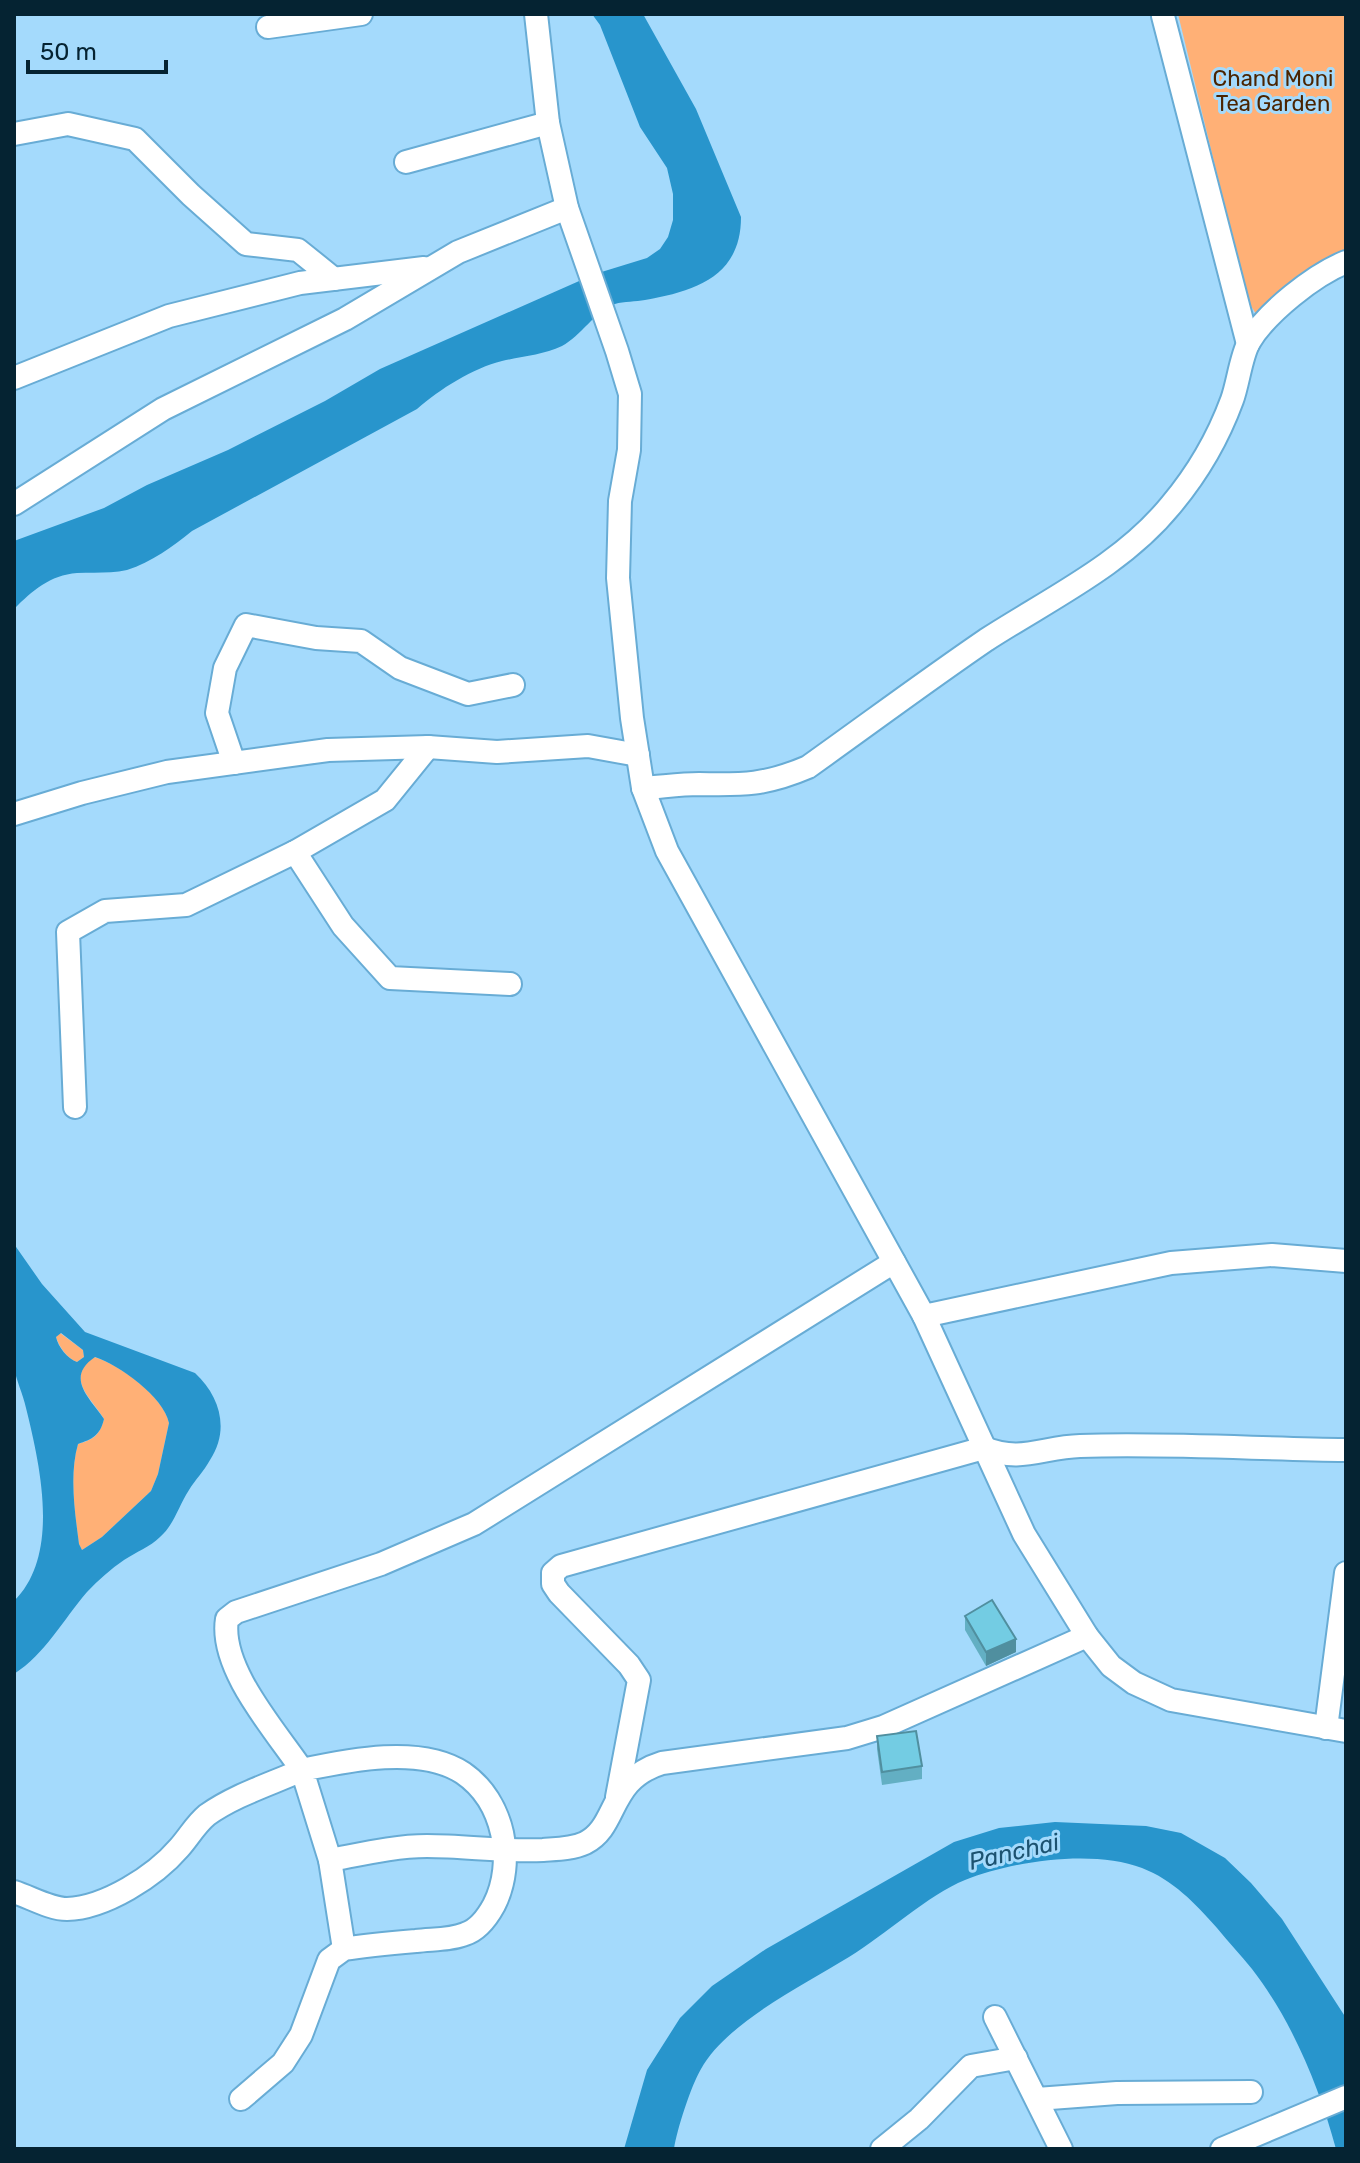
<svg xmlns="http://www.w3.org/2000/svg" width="1360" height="2163" font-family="Rubik,sans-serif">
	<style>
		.green { fill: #ffb076 }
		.water { fill: #2895cc; fill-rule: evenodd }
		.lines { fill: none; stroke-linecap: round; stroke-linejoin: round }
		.minor-casing { stroke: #68acd5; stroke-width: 26 }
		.minor { stroke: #fff; stroke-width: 22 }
		.wall { fill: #63afc3 }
		.shaded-wall { fill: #508f9f }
		.building { fill: #73cce3; stroke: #508f9f; stroke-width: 2 }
		.labels { text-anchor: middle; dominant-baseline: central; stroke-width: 6; stroke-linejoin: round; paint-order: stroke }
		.park-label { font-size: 22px; fill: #4b2400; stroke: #a4dafc }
		.water-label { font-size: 24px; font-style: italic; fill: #1c5270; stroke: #a4dafc }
	</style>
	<rect width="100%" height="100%" fill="#a4dafc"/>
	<g class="green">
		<path d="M1178,14H1346V250L1333,254L1256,314L1248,301Z"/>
		<path d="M60,1333L83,1350L84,1357L77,1362C68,1359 59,1347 56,1337Z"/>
		<path d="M94,1357C119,1364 164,1397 169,1423L158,1474L151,1491L102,1537L82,1550L79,1544C75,1513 69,1475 78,1444C92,1440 100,1436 104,1419C92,1398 64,1379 94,1357Z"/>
	</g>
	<g class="water">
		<path d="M592,14H643L696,109L741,217C741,277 695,291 645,300C636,302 624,301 615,304C595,311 581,336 562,346C543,355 523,356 502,361C473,368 440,389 417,409L192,531C172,547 152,562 127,570C111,574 94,572 77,573C50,575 32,591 14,609V541L104,508L147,485L228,450L325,401L380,369L595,274L647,258L660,249L668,237L673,220V194L667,168L640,127L600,25Z"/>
		<path d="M14,1244L42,1284L85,1332L195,1373C220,1396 230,1430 210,1460C204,1471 195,1480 189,1490C179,1505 174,1525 160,1537C150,1547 136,1552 124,1560C111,1569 98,1580 87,1592C63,1620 45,1654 14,1674V1601C61,1555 40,1465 26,1408C23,1394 16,1380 14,1367C10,1330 14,1281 14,1244ZM61,1333L83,1350L84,1357L77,1362C68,1359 58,1347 56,1337ZM95,1357C119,1365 164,1397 169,1423L158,1474L151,1491L102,1537L82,1550L79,1544C75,1513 69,1475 78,1444C92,1439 100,1436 104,1419C91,1399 64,1378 95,1357Z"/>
		<path d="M1055,1822L1146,1826L1181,1833L1225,1858L1251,1883L1282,1919L1346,2018V2149H1336C1319,2086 1292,2021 1252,1969C1241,1955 1228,1942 1217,1928C1195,1903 1173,1880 1142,1868C1093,1849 1013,1861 965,1880C928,1895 885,1935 849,1957C805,1984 726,2023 701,2069C691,2086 677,2129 674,2149H624L647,2070L680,2018L712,1986L766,1949L954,1842L999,1828Z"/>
	</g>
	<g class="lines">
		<defs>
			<g id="minor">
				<path d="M536,14L548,123L567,208L617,351L630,394L629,450L620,501L618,578L632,718L643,788L667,851L924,1316L1024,1534L1087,1636L1111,1666L1134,1683L1171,1700L1346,1731"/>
				<path d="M1163,16L1248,344"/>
				<path d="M268,27L361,14"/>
				<path d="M14,134L68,124L135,139L191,195L246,244L298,250L334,279"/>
				<path d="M406,162L548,123"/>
				<path d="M14,378L169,316L300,283L424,268"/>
				<path d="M14,504L163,409L345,319L458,252L567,208"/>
				<path d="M234,763L217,713L225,668L246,625L316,638L361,641L400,668L468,694L513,685"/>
				<path d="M643,788C661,787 680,784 699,784C744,785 766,785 808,767C867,725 926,681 986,640C1051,598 1122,565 1171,505C1197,474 1218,438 1232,400C1238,384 1241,356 1249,342C1267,312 1314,275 1346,262"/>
				<path d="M14,814L82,793L167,772L328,750L428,747L497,752L588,746L638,755"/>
				<path d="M295,852L343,926L390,978L510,984"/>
				<path d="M75,1107L68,932L105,911L186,905L295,852L385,800L428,747"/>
				<path d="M924,1316L1171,1263L1272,1255L1346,1261"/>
				<path d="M1326,1728L1346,1573"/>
				<path d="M617,1797L639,1680L629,1665L559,1593L553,1584V1573L561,1566L984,1448C1021,1463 1043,1447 1080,1446C1169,1443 1258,1449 1346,1450"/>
				<path d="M330,1860C362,1854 395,1846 427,1846C466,1846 504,1852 543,1850C556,1849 572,1849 585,1843C619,1826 607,1780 662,1763L847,1738L883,1727L1087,1636"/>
				<path d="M14,1892C30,1897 50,1909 67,1909C105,1908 155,1876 179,1848C189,1837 195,1825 207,1815C235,1795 271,1784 302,1770C275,1730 219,1668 227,1619L236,1612L381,1564L474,1524L894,1262"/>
				<path d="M995,2017L1061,2149"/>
				<path d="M241,2099L283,2063L301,2035L329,1960L344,1949C368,1945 392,1943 416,1941C432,1939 451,1940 465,1934C478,1930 488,1916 494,1905C516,1862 504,1801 463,1773C421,1745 349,1760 302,1770L330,1860L344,1949"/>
				<path d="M1037,2099L1117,2093L1251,2092"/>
				<path d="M882,2149L919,2119L971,2066L1016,2058"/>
				<path d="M1222,2149L1346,2097"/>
			</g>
		</defs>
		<use href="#minor" class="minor-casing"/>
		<use href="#minor" class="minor"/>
	</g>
	<g class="wall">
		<path d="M965,1616L1016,1652L986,1666L965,1630Z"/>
		<path d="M877,1736L922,1766V1779L882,1785L877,1749Z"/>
	</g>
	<path class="shaded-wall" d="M1016,1639V1652L986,1666V1652Z"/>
	<g class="building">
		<path d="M992,1600L1016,1639L986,1652L965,1616Z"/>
		<path d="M916,1731L922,1766L882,1772L877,1736Z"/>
	</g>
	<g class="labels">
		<g class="park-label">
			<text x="1273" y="78">Chand Moni<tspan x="1273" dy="25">Tea Garden</tspan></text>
		</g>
		<g class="water-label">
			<text transform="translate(1014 1852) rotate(-13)">Panchai</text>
		</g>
	</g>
	<rect width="1360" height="2163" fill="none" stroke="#052332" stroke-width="32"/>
	<path d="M28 60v12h138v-12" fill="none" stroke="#052332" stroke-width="4"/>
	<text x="40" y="60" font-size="24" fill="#052332" stroke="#a4dafc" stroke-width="6" paint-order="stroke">50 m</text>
</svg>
